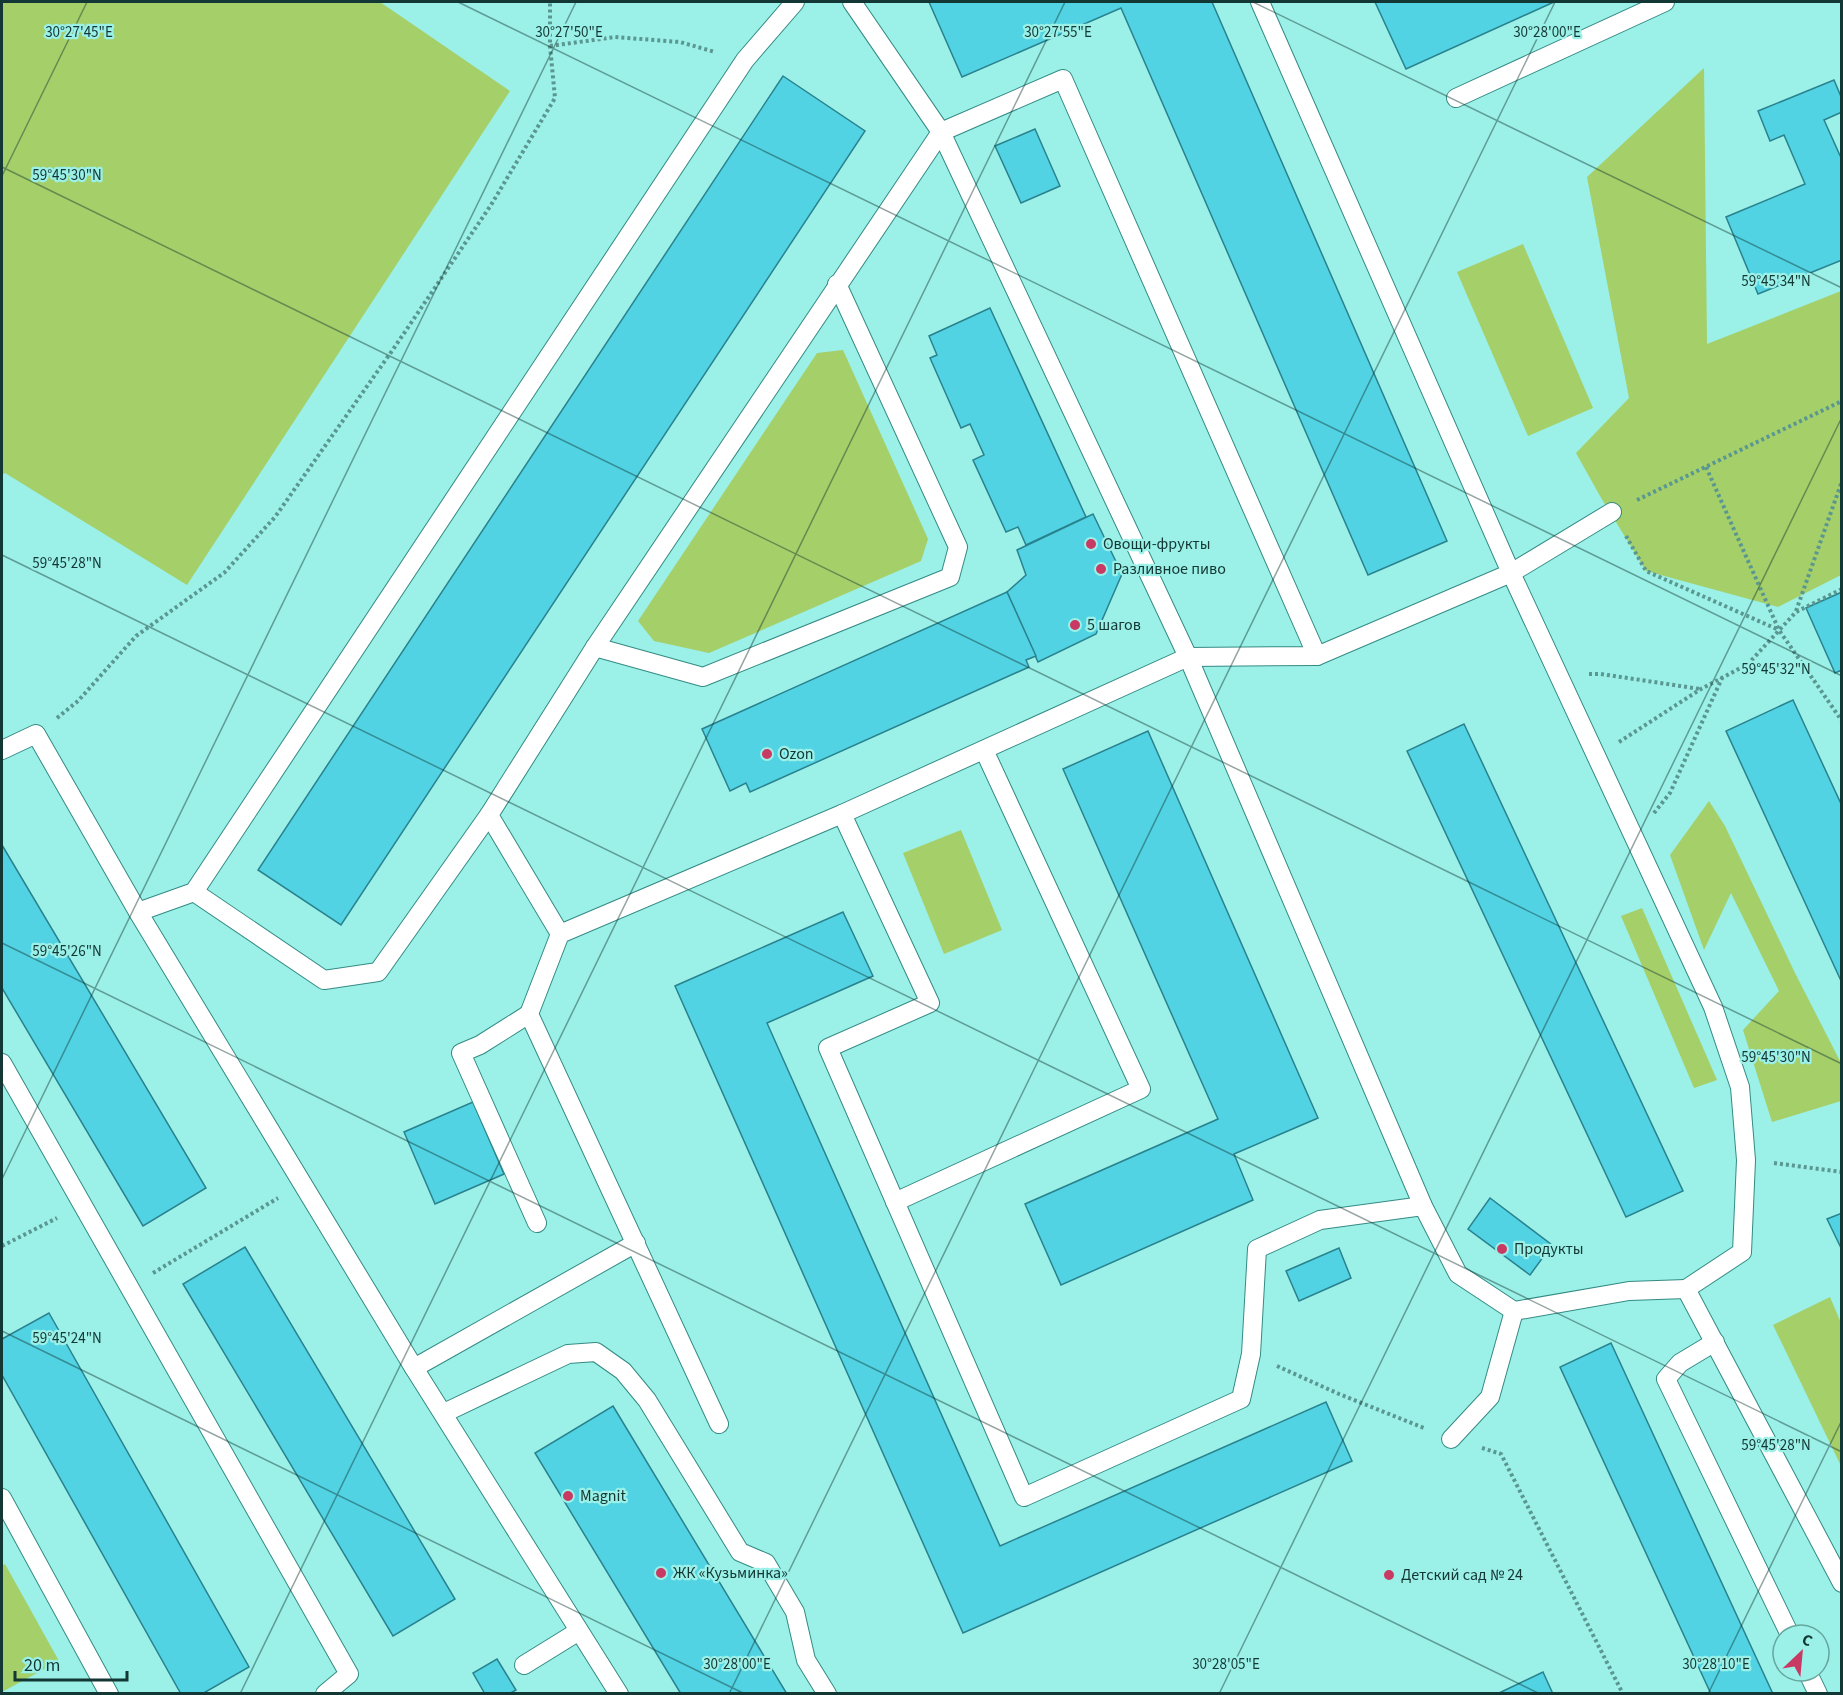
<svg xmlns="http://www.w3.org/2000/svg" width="1843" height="1695" font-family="'Source Sans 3',sans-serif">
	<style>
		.green { fill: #a5cf69 }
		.building { fill: #51d3e4; stroke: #29828d; stroke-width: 1.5 }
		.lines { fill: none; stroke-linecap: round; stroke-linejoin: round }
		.lane-casing { stroke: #348b84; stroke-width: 20 }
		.path { stroke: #5a9791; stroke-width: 4; stroke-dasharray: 3 3; stroke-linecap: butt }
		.lane { stroke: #fff; stroke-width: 18 }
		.ticks { fill: none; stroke: #133734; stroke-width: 1.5; stroke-opacity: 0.45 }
		.poi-dot { fill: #c83a63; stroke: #9bf0e7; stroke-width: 2 }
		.labels { text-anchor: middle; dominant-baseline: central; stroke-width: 4.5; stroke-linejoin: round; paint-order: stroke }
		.poi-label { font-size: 16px; fill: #133734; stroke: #9bf0e7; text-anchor: start }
		.ticks-label { font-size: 15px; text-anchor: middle; fill: #133734; stroke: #9bf0e7; stroke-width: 4.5; stroke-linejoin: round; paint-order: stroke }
	</style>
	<rect width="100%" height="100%" fill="#9bf0e7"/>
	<g class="green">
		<path d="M2,2H380L510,91L187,585L5,473L2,475Z"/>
		<path d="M1704,68L1707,344L1841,291V575L1778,607L1646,571L1600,496L1576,453L1629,398L1587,177Z"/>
		<path d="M1523,244L1593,408L1528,436L1457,272Z"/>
		<path d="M843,350L928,539L921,561L709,653L654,641L638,621L817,353Z"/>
		<path d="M1709,801L1725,826L1795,973L1841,1063V1101L1772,1122L1743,1030L1779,991L1731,893L1704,950L1670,855Z"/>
		<path d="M961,830L1002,930L944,954L903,853Z"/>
		<path d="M1642,908L1717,1080L1694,1088L1621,916Z"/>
		<path d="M1830,1297L1841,1323V1466L1773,1325Z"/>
		<path d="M5,1564L59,1661L2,1692V1566Z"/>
	</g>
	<g class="building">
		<path d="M929,2H1212L1447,541L1368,575L1121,8L962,77Z"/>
		<path d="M1375,2H1554L1406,69Z"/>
		<path d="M783,76L865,131L341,925L258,870Z"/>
		<path d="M1834,80L1842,99V112L1824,120L1842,160V260L1758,294L1726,217L1805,184L1784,135L1770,141L1758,111Z"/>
		<path d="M1035,129L1060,186L1021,203L995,146Z"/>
		<path d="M990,308L1086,517L1026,545L1018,527L1006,532L973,460L984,455L970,424L961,428L930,358L937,355L929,336Z"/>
		<path d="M1093,514L1122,574L1096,634L1038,662L1007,592L1026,575L1017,550Z"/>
		<path d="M1007,592L1036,656L1026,660L1029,667L750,792L746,783L730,791L702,729Z"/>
		<path d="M1842,592V670L1835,673L1806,608Z"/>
		<path d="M1793,700L1842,806V983L1726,731Z"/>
		<path d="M1464,724L1683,1191L1626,1217L1407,751Z"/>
		<path d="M1148,731L1318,1118L1234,1154L1253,1200L1061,1285L1025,1204L1218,1119L1063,769Z"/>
		<path d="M2,845L206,1188L143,1226L2,988Z"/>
		<path d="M843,912L873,976L767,1023L1000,1546L1326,1402L1352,1461L963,1633L675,986Z"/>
		<path d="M473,1102L504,1174L435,1204L404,1132Z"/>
		<path d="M1490,1198L1552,1245L1530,1275L1468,1229Z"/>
		<path d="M1842,1213V1250L1827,1219Z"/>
		<path d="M245,1247L455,1599L393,1636L183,1284Z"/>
		<path d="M1339,1248L1351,1278L1299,1301L1286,1271Z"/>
		<path d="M49,1313L249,1667L202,1694H181L2,1375V1339Z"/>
		<path d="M1611,1343L1773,1694H1711L1560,1367Z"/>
		<path d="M613,1406L787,1694H681L535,1453Z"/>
		<path d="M497,1659L516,1690L509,1694H485L473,1673Z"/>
		<path d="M1543,1672L1553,1694H1497Z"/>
	</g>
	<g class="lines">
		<defs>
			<g id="lane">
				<path d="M852,2L941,132L1188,657L1423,1206L1458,1274L1514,1311L1629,1291L1686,1289"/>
				<path d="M1260,2L1511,573L1713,1007L1740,1087L1746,1160L1742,1252L1686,1289L1842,1583"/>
				<path d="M1456,98L1665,2"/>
				<path d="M595,647L703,677L950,577L958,547L837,284"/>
				<path d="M2,750L36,734L138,912L414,1368L636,1243"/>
				<path d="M842,814L930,1003L828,1048L1024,1497L1241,1399L1251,1354L1257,1249L1320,1220L1423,1206"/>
				<path d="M194,892L324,980L378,972L489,815"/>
				<path d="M138,912L194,892L745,60L795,2"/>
				<path d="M560,934L489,815L595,647L941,132L1063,79L1317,656"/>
				<path d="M529,1014L480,1045L461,1053L537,1223"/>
				<path d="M2,1063L349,1674L325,1694"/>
				<path d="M895,1202L1141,1089L984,750"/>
				<path d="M1715,1342L1680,1363L1666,1379L1790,1635"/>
				<path d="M414,1368L619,1694"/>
				<path d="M444,1413L568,1354L596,1352L623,1371L647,1400L740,1552L766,1563L795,1612L806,1660L827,1694"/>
				<path d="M719,1424L529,1014L560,934L842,814L1188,657L1317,656L1511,573L1612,512"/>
				<path d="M1451,1439L1490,1397L1514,1311"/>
				<path d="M2,1498L109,1694"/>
				<path d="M524,1665L579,1631"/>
				<path d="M1807,1671L1818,1694"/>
			</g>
		</defs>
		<use href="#lane" class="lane-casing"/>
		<g class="path">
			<path d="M550,46L615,37L680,42L715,52"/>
			<path d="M1706,467L1779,630L1842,721"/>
			<path d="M1637,500L1842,401"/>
			<path d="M1626,536L1646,571L1779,630"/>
			<path d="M1796,611L1842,481"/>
			<path d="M1589,674H1601L1700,689"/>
			<path d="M57,718L78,701L136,636L224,573L275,517L394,348L491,205L555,98L550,46V2"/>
			<path d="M1619,742L1701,689L1748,664L1796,612L1842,589"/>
			<path d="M1654,813L1670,793L1722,678"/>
			<path d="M1774,1163L1842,1172"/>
			<path d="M2,1246L57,1218"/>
			<path d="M153,1273L278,1198"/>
			<path d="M1277,1366L1339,1394L1424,1428"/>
			<path d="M1482,1448L1501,1454L1623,1694"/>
		</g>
		<use href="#lane" class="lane"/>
	</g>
	<path class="ticks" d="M458,2L1842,676M1253,2L1842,288M2,167L1842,1064M2,176L87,2M2,555L1842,1452M2,943L1540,1694M2,1179L576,2M2,1331L745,1694M240,1694L1065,2M729,1694L1555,2M1219,1694L1842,417M1708,1694L1842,1420"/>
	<g class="poi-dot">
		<circle cx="1091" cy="544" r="6"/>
		<circle cx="1101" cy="569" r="6"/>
		<circle cx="1075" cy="625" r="6"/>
		<circle cx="767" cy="754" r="6"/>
		<circle cx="1502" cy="1249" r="6"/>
		<circle cx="568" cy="1496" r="6"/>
		<circle cx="661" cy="1573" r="6"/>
		<circle cx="1389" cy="1575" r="6"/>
	</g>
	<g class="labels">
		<g class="poi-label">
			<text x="1103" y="544">Овощи-фрукты</text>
			<text x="1113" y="569">Разливное пиво</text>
			<text x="1087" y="625">5 шагов</text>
			<text x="779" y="754">Ozon</text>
			<text x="1514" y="1249">Продукты</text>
			<text x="580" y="1496">Magnit</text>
			<text x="673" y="1573">ЖК «Кузьминка»</text>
			<text x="1401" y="1575">Детский сад № 24</text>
		</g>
	</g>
	<g class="ticks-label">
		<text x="79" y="37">30°27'45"E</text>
		<text x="569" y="37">30°27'50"E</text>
		<text x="1058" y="37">30°27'55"E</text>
		<text x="1547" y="37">30°28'00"E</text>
		<text x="67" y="180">59°45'30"N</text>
		<text x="1776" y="286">59°45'34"N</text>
		<text x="67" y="568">59°45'28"N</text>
		<text x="1776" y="674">59°45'32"N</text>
		<text x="67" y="956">59°45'26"N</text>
		<text x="1776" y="1062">59°45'30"N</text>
		<text x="67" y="1343">59°45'24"N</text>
		<text x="1776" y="1450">59°45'28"N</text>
		<text x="737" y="1669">30°28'00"E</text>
		<text x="1226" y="1669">30°28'05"E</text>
		<text x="1716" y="1669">30°28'10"E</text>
	</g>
	<rect width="1843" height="1695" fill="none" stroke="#133734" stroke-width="6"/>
	<g transform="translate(1801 1653) rotate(26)"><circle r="28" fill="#9bf0e7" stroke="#65a69f" stroke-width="1.5"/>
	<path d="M0-4.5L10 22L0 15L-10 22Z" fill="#c83a63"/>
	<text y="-9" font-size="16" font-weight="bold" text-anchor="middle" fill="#133734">С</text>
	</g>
	<path d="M15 1671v9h112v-9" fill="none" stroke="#133734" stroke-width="3"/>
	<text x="24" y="1671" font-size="18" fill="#133734" stroke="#9bf0e7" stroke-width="4.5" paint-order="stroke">20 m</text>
</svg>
